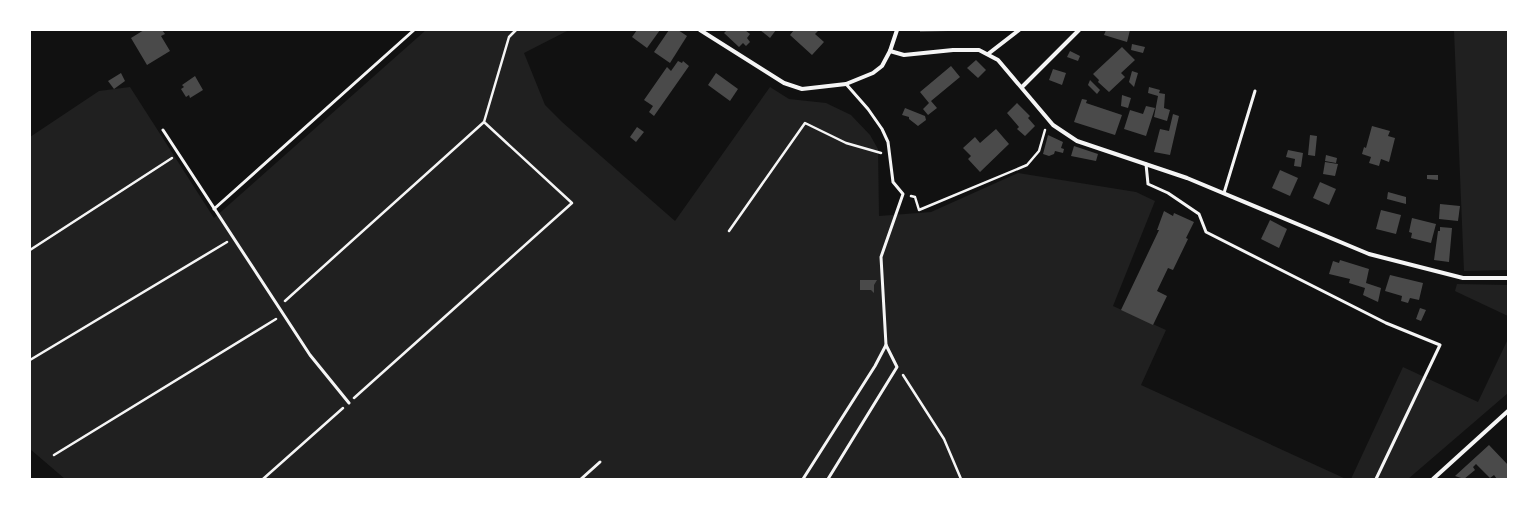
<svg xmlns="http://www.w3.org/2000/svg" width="1538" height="509" font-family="Georgia,serif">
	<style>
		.green { fill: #202020 }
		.building { fill: #4a4a4a }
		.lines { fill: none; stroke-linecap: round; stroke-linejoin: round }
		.path { stroke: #f5f5f5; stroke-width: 2.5 }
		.service { stroke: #f5f5f5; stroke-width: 3 }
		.minor { stroke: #f5f5f5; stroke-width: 4 }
	</style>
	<rect width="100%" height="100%" fill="#111"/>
	<g class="green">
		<path d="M426,30H569L524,53L545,105L562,122L675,221L770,87L789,99L826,103L851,115L870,135L878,149L879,216L931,212L1018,173L1136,192L1155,201L1113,306L1166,330L1141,385L1346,479H65L30,449V137L99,91L130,87L214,218Z"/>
		<path d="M1454,30H1508V270L1464,271Z"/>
		<path d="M1457,284L1508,285V316L1457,292L1455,291Z"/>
		<path d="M1508,339V393L1408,479H1351L1403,367L1478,402Z"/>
	</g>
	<g class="building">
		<path d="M144,30H162L165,34L161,36L170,51L147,65L131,38Z"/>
		<path d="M637,30H660L647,48L632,37Z"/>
		<path d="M669,30H678L687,36L670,63L654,52Z"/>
		<path d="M727,30H745L750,34L747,38L750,42L746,46L743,43L739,47L724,33Z"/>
		<path d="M760,30H776L770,38Z"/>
		<path d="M794,30H819L815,34L824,42L812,55L790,35Z"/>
		<path d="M920,30H948V31L920,32Z"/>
		<path d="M1106,30H1130L1127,42L1104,35Z"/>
		<path d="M1132,44L1145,47L1143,53L1131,50Z"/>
		<path d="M1122,47L1135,60L1121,73L1125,77L1109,92L1098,82L1099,80L1093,74Z"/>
		<path d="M1070,51L1080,56L1078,61L1067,57Z"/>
		<path d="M976,60L986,70L978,78L967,68Z"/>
		<path d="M678,61L682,63L683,61L689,66L654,116L649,112L653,106L644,100L667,67L671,71Z"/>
		<path d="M951,66L960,77L931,101L937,108L928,115L923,109L929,103L920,92Z"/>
		<path d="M1053,69L1066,73L1062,85L1049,80Z"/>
		<path d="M1132,71L1138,73L1134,87L1129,82Z"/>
		<path d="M121,73L125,81L114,89L108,81Z"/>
		<path d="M716,73L738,89L730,101L708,85Z"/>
		<path d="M195,76L203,90L190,98L189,95L186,97L181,89L184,87L182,85Z"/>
		<path d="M1090,80L1100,90L1097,94L1088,85Z"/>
		<path d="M1149,87L1160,90L1159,93L1165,94L1164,108L1170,110L1167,121L1154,117L1158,96L1148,93Z"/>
		<path d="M1122,95L1131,98L1128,108L1121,106Z"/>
		<path d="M1082,99L1087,100L1086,103L1122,115L1115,135L1074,122Z"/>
		<path d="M1017,103L1030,116L1028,118L1035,126L1025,136L1017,129L1019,127L1007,113Z"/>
		<path d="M1146,106L1155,108L1146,136L1124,129L1130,110L1143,114Z"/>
		<path d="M905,108L925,116L926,120L918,126L909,119V117L902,115Z"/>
		<path d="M1173,114L1179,116L1170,155L1154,152L1160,129L1169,131Z"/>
		<path d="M1372,126L1390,131L1388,136L1395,138L1389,162L1381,159L1379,166L1369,163L1371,157L1362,154L1364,147L1366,148Z"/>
		<path d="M637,127L644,132L636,142L630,137Z"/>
		<path d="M996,129L1009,144L980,172L968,159L971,156L963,148L975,137L980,143Z"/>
		<path d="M1048,135L1063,142L1061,148L1064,149L1063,153L1055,151L1054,154L1049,156L1043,154Z"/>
		<path d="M1310,135L1317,136L1315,156L1308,155Z"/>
		<path d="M1074,146L1098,154L1096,161L1071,156Z"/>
		<path d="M1288,150L1303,153L1301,167L1294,166L1295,159L1286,157Z"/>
		<path d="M1326,155L1337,158L1336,163L1325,161Z"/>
		<path d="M1325,162L1338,164L1335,176L1323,174Z"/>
		<path d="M1280,170L1298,178L1290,196L1272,188Z"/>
		<path d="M1427,175H1438V180L1427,179Z"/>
		<path d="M1320,182L1336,189L1329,205L1313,198Z"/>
		<path d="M1388,192L1406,197V204L1387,199Z"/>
		<path d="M1440,204L1460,206L1458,221L1439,219Z"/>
		<path d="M1381,210L1401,215L1396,234L1376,229Z"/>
		<path d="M1164,211L1173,216L1174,213L1194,222L1186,238L1188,239L1173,270L1168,268L1157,291L1167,296L1153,325L1121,310L1159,230H1157Z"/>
		<path d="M1412,218L1436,224L1431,243L1411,238L1412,233L1409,232Z"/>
		<path d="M1270,220L1287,229L1279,248L1261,239Z"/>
		<path d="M1440,227L1452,228L1449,262L1434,260L1438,231H1440Z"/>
		<path d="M1340,260L1369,269L1366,283L1381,288L1378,302L1363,295L1365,288L1349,283L1350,279L1329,274L1333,261L1339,263Z"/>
		<path d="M1390,275L1423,283L1419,300L1410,298L1408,303L1401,301L1402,296L1385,291Z"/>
		<path d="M860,280H877L874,285V293L871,290H860Z"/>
		<path d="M1420,308L1426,310L1421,321L1416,319Z"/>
		<path d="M1489,445L1508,465V479H1497L1494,475L1490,478L1476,464L1473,467L1475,470L1464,479L1455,476Z"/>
	</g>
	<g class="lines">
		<g class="path">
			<path d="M911,196L915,197L919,210L1027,165L1039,151L1045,130"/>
			<path d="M729,231L805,123L846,143L881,153"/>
			<path d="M30,250L172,158"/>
			<path d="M285,301L484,122"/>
			<path d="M30,360L227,242"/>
			<path d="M903,375L944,439L961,479"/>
			<path d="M354,398L572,203L484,122L509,37L516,30"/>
			<path d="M54,455L276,319"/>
			<path d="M263,479L343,408"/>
		</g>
		<g class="service">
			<path d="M163,130L310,355L349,403"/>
			<path d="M1146,164L1148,184L1168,193L1199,214L1206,232L1386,323L1440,345L1376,479"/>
			<path d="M1224,193L1255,91"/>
			<path d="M214,209L414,30"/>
			<path d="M581,479L600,462"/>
			<path d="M803,479L875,366L886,345L881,257L903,194L893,182L888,142L882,129L868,109L846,84"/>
			<path d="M828,479L897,367L886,345"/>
		</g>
		<g class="minor">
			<path d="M700,30L784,83L802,89L846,84L873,73L882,66L890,51L897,30"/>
			<path d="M890,51L904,55L953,50H979L998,60L1053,125L1077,141L1187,178L1369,254L1463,278H1508"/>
			<path d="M988,54L1019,30"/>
			<path d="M1022,87L1079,30"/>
			<path d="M1433,479L1508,411"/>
		</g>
	</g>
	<rect width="1538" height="509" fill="none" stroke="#ffffff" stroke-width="62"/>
</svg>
